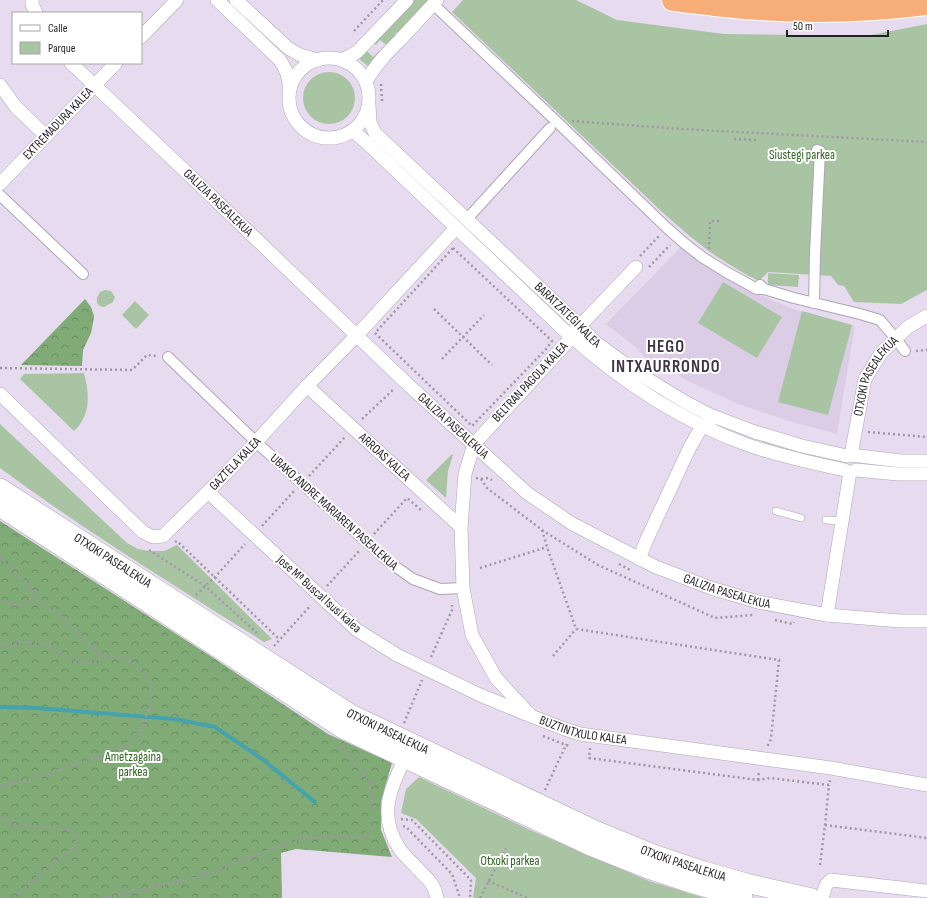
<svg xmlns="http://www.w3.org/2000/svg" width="927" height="898" font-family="'Sofia Sans Condensed',sans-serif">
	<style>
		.built { fill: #dbcde6 }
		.green { fill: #a9c4a3 }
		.forest { fill: url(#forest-crowns) }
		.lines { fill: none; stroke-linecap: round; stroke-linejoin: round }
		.stream { stroke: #44a3ad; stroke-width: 4 }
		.service-casing { stroke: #aea4b5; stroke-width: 8 }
		.pedestrian-casing { stroke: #aea4b5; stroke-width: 12 }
		.minor-casing { stroke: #aea4b5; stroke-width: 14 }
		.secondary-casing { stroke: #aea4b5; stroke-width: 20 }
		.motorway-casing { stroke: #fff; stroke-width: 24 }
		.path { stroke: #a097a6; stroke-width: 2.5; stroke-dasharray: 2 3; stroke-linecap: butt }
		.service { stroke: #fff; stroke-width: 7 }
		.pedestrian { stroke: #fff; stroke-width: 10 }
		.minor { stroke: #fff; stroke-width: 13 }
		.secondary { stroke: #fff; stroke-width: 19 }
		.motorway { stroke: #f6ad78; stroke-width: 22 }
		.labels { text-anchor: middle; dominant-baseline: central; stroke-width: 4; stroke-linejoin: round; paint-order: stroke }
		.street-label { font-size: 13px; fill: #231f26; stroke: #fff }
		.park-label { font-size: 13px; fill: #2d661f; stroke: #fff }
		.district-label { font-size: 17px; font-weight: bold; letter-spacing: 1px; fill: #3e3644; stroke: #fff }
	</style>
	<defs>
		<pattern id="forest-crowns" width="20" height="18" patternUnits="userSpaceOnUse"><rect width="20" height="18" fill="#80ab76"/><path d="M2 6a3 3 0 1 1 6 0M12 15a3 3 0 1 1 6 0" fill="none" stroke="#688b61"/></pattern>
	</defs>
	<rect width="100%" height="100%" fill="#e7dcef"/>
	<path class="built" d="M681,247L718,272L756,293L793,309L855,326L837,434L792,422L738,404L686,380L658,362L649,360L644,357L638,349L606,324Z"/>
	<g class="green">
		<path d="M414,0H429L401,29L396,33L389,47L380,40L376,45L373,42Z"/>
		<path d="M463,0H576L617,20L724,34L866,36L927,24V290L901,304L854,302L844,286L838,285L831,276L768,272L759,281C744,274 730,265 716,256C697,243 679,227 661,211L452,12Z"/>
		<path d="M366,50L373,57L379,51L382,54L369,67L358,58Z"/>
		<circle cx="329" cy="98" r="26"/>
		<path d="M768,273L799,275L798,287L768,285Z"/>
		<path d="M723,282L782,317L757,358L698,323Z"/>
		<path d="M105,290L111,291L115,297L113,302L104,307L100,306L97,303V298L100,292Z"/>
		<path d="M135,301L149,315L136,329L122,315Z"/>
		<path d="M802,311L852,325L828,415L778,402Z"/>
		<path d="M84,373C88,389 91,406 82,421C80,425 77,428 74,431L20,379L24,374Z"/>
		<path d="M0,424L127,543L138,549L149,551H164L177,545L272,639L264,642C175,586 85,531 0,468Z"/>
		<path d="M452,454L453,455L448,471L446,498L426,480Z"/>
		<path d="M419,777L530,830L649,881L705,898H476L473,897L476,878L416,819L401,813L406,789Z"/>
	</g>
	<g class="forest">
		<path d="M85,299L91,307L94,316L93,323L91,333L83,350L82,366L21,365Z"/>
		<path d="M0,521L212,657L328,734L392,763L381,801V830L392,857L296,849L281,853L282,898H0Z"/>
	</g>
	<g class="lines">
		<path class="stream" d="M0,707L37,708L174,719L215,727L262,759L315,802"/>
		<defs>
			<g id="service">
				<path d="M776,511L801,518"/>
				<path d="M826,520L842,521"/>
			</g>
			<g id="pedestrian">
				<path d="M433,4L557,122L667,228L684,243L702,257L726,272L757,289H764"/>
				<path d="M0,195L83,274"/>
				<path d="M467,219L550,128"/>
				<path d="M760,285L764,289L794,298L860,314L880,320L896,339L905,351"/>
				<path d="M814,303L815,254L820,151L817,150"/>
				<path d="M168,357L256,442L389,562L413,579L440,589L463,588"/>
			</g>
			<g id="minor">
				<path d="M32,0V4L36,13"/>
				<path d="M217,0L279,59C287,70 288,76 290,89"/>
				<path d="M236,0L288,48L300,55L318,60"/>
				<path d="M141,37L177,0"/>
				<circle cx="329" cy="98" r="40"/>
				<path d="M341,60L350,56L357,52L407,0"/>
				<path id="s1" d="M71,63L183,169L401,378L451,424L527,493L571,523L615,546L656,567L711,588L758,602L827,615L900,621H927"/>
				<path d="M366,82C375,65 388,52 401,39C413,26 425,13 437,0"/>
				<path d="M0,85L16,107L46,136"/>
				<path id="s2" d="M369,105L370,122L375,133L574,320L595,342L636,372L685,402L710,415L755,432L802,446L847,456L851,455L901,461H927"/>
				<path d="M353,131L367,143L564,330C619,380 678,420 748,445C780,456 812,463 845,470"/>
				<path id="s3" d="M0,184L116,63"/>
				<path id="s4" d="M636,267L575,331L572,337L474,444L465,474L461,527L463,588L472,635L496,678L531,716L562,728L580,734L831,768L927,785"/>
				<path id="s5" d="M307,386L461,527"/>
				<path id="s6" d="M0,394L143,532L153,537L163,536L208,492L256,442L307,386L357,335L456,228"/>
				<path id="s7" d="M851,455L865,379L881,353L908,327L927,316"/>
				<path d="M856,470L898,474H927"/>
				<path d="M208,492L357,630L397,655L480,695L526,714"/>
				<path d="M639,559L647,539L689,449L702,426L709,423"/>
				<path d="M827,615L850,472"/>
				<path d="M405,758C390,790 378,815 399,848C404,856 413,863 419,870C428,879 435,885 437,898"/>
				<path d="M822,898L826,885L831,880L927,891"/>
			</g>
			<g id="secondary">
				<path id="s8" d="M0,488L351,714L597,831L656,855L704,871L746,883L812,898"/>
				<path d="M0,507L343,729L590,846L648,869L690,883L743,898"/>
			</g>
			<path id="motorway" d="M673,0C686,2 701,3 715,5C785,13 857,13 927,4"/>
		</defs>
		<use href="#service" class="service-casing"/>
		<use href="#pedestrian" class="pedestrian-casing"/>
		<use href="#minor" class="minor-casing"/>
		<use href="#secondary" class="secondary-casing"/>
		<use href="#motorway" class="motorway-casing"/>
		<g class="path">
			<path d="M354,31L383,0"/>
			<path d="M381,84L382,101"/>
			<path d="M572,121L682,129L927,142"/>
			<path d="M734,139L756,140"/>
			<path d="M453,248L552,341L547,348L472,426L375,333Z"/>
			<path d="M709,249L710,221H721"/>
			<path d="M640,256L659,236"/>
			<path d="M649,267L670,245"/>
			<path d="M434,309L492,365"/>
			<path d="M916,351L927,350"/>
			<path d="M442,359L484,315"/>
			<path d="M0,368L132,370L147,355L157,356"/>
			<path d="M362,419L394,389V390"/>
			<path d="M868,432L927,437"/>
			<path d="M309,476L345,437"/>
			<path d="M476,478L481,479L487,488L542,530L598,565L715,618L753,615"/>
			<path d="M481,479L488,478L492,480"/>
			<path d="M262,526L294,491"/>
			<path d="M542,530L547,547L576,629L779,660L771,739L767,747"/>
			<path d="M374,534L407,498L421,510"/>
			<path d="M175,542L177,541L279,639"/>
			<path d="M149,550L205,586L257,633"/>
			<path d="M0,558L28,584L34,595L27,605H17L0,601"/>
			<path d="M619,564L632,571"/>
			<path d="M480,568L547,547"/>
			<path d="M327,586L360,550"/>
			<path d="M34,595L38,601L55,612L70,624L88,644L105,657"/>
			<path d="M196,595L215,577L245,544"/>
			<path d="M775,620L793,624L794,622"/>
			<path d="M0,645L33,642L49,645L75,661L89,663L105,657H118L137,664L150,681L151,702L141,731L123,748L30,780L0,786"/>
			<path d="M274,646L311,605"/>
			<path d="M553,656L576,629"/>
			<path d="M431,657L452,610V605"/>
			<path d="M404,723L422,680"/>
			<path d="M543,736L566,745L570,746"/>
			<path d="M341,746L368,780L374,809"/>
			<path d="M590,748L589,758L758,780L770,778L829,785L830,780"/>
			<path d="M758,780L759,771"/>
			<path d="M545,790L566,745V744"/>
			<path d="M0,818L17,825L28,827L67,829L76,834L77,843L68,853L48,868L13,898"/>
			<path d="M401,819L412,820L471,880L470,898"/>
			<path d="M825,825L927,838"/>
			<path d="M403,826L406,827L452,874L460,898"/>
			<path d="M820,865L825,825L829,785"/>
			<path d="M488,881L528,898"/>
			<path d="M104,898L198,877L301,838L345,836L362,838L377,822"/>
			<path d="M480,898L506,848"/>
		</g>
		<use href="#service" class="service"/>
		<use href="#pedestrian" class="pedestrian"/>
		<use href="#minor" class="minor"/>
		<use href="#secondary" class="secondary"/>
		<use href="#motorway" class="motorway"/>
	</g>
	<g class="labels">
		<g class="street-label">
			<text stroke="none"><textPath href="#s3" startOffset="84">EXTREMADURA KALEA</textPath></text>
			<text stroke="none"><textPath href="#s1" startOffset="203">GALIZIA PASEALEKUA</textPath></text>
			<text stroke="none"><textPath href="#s2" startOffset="294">BARATZATEGI KALEA</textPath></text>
			<text stroke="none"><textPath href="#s7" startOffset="84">OTXOKI PASEALEKUA</textPath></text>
			<text transform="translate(530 382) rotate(-47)">BELTRAN PAGOLA KALEA</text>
			<text stroke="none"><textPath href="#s1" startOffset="527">GALIZIA PASEALEKUA</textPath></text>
			<text stroke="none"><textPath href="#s5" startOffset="105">ARROAS KALEA</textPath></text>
			<text stroke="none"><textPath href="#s6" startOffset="322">GAZTELA KALEA</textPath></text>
			<text transform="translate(334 512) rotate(42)">UBAKO ANDRE MARIAREN PASEALEKUA</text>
			<text stroke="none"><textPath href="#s8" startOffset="134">OTXOKI PASEALEKUA</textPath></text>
			<text stroke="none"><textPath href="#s1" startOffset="851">GALIZIA PASEALEKUA</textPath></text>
			<text transform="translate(319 594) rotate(42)">Jose Mª Buscal Isusi kalea</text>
			<text stroke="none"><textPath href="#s4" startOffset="589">BUZTINTXULO KALEA</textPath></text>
			<text stroke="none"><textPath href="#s8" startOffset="458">OTXOKI PASEALEKUA</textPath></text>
			<text stroke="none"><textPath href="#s8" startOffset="782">OTXOKI PASEALEKUA</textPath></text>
		</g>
		<g class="park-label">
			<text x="802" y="155">Siustegi parkea</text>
			<text x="133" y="757">Ametzagaina<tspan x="133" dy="15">parkea</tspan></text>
			<text x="510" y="861">Otxoki parkea</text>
		</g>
		<g class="district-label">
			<text x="666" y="347">HEGO<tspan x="666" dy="20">INTXAURRONDO</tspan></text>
		</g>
	</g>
	<rect x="12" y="12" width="130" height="52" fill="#ffffff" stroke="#a7a5a8"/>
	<rect x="20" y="25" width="20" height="6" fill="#ffffff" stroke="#a7a5a8"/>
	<text x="48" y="32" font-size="12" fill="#231f26">Calle</text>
	<rect x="20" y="42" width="20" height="12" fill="#a9c4a3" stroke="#a7a5a8"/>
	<text x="48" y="52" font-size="12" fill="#231f26">Parque</text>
	<path d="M787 30v6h101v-6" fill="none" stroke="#231f26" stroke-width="2"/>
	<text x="793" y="30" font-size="12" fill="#231f26" stroke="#ffffff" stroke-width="3" paint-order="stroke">50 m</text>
</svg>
